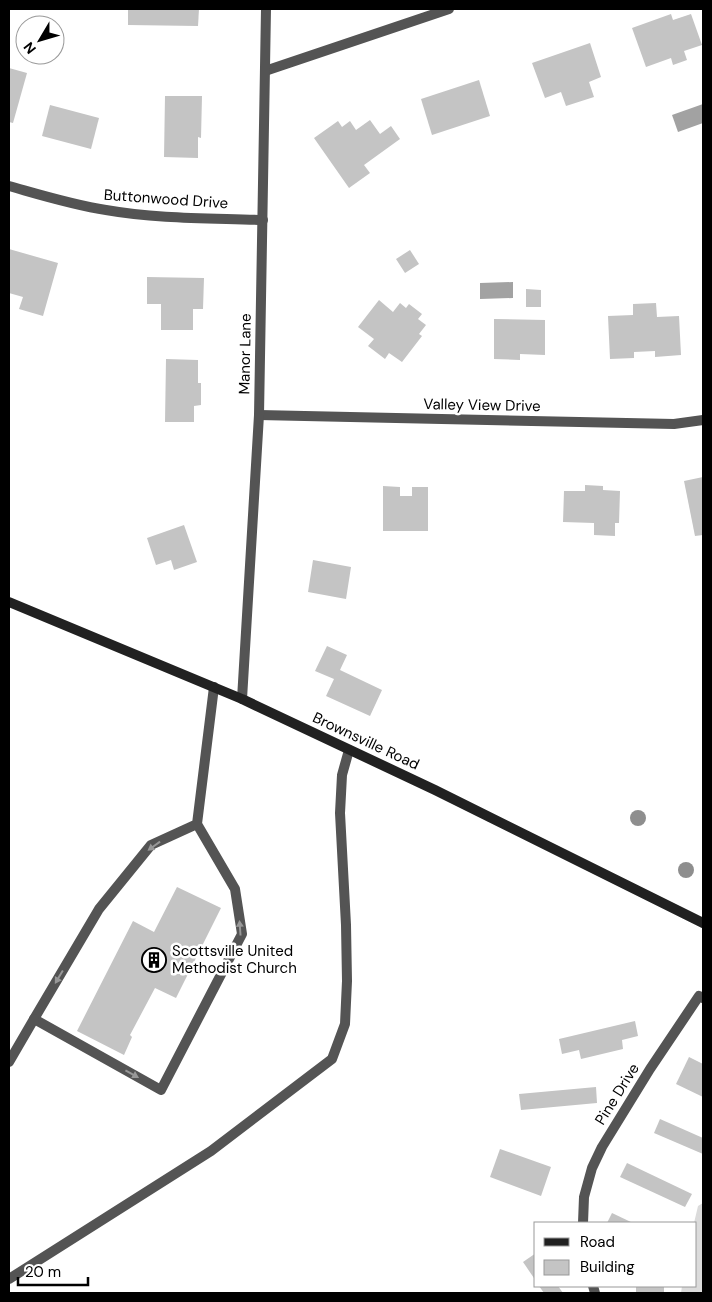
<svg xmlns="http://www.w3.org/2000/svg" width="712" height="1302" font-family="'DM Sans',sans-serif">
	<style>
		.green { fill: #dbdbdb }
		.water { fill: #a2a2a2 }
		.building { fill: #c4c4c4 }
		.lines { fill: none; stroke-linecap: round; stroke-linejoin: round }
		.lane { stroke: #545454; stroke-width: 10 }
		.street { stroke: #545454; stroke-width: 10 }
		.secondary { stroke: #212121; stroke-width: 10 }
		.tree { fill: #8e8e8e }
		.oneway { fill: #989898 }
		.labels { text-anchor: middle; dominant-baseline: central; stroke-width: 5; stroke-linejoin: round; paint-order: stroke }
		.street-label { font-size: 15px; fill: #000; stroke: #fff }
		.poi-label { font-size: 15px; fill: #000; stroke: #fff; text-anchor: start }
	</style>
	<rect width="100%" height="100%" fill="#fff"/>
	<path class="green" d="M703,1203V1293H681L682,1286H696V1223H694L698,1206Z"/>
	<g class="water">
		<path d="M703,104V123L678,132L672,115Z"/>
		<path d="M513,282V298L480,299V283Z"/>
	</g>
	<g class="building">
		<path d="M128,9H199L198,26L128,25Z"/>
		<path d="M671,14L673,20L691,14L702,45L684,51L687,60L673,65L671,58L646,67L632,28Z"/>
		<path d="M590,43L601,77L589,82L594,97L566,106L561,92L545,98L532,63Z"/>
		<path d="M9,68L27,73L13,123L9,122Z"/>
		<path d="M479,80L490,116L432,135L421,99Z"/>
		<path d="M165,96H202L201,138L198,137V158L164,157Z"/>
		<path d="M50,105L99,118L91,149L42,136Z"/>
		<path d="M370,120L380,134L391,126L400,139L364,165L370,173L349,188L314,138L338,121L342,127L350,121L356,130Z"/>
		<path d="M9,249L58,263L43,316L19,309L23,297L9,293Z"/>
		<path d="M410,250L419,264L405,273L396,259Z"/>
		<path d="M147,277L204,278L203,309H193V330H161V304H147Z"/>
		<path d="M526,289L541,290V307H526Z"/>
		<path d="M379,300L393,312L400,303L406,308L409,304L422,314L418,319L426,325L419,334L422,336L402,362L389,353L385,359L368,346L374,339L358,327Z"/>
		<path d="M656,303L657,317L679,316L681,355L655,357V351L634,352V358L610,359L608,316L633,315V304Z"/>
		<path d="M494,319L545,320V355L520,354V360L494,359Z"/>
		<path d="M166,359L198,360V383H201V405L194,406V422H165Z"/>
		<path d="M703,477V535L695,536L684,481Z"/>
		<path d="M585,485L603,486V490L620,491L619,523H615V536L594,535V523L563,522L564,491H585Z"/>
		<path d="M383,486L400,487V496H412V487H428V531H383Z"/>
		<path d="M184,525L197,562L174,570L171,560L156,565L147,538Z"/>
		<path d="M313,560L351,567L346,599L308,592Z"/>
		<path d="M327,646L347,655L340,670L382,690L370,716L326,696L334,679L315,671Z"/>
		<path d="M177,887L221,908L176,998L155,988L130,1035L132,1037L124,1055L77,1031L133,921L154,932Z"/>
		<path d="M635,1021L638,1036L622,1040L623,1049L581,1059L579,1050L562,1054L559,1039Z"/>
		<path d="M689,1057L703,1064V1097L676,1084Z"/>
		<path d="M596,1087L597,1103L521,1110L519,1094Z"/>
		<path d="M660,1119L703,1138V1154L654,1133Z"/>
		<path d="M500,1149L551,1167L541,1196L490,1177Z"/>
		<path d="M627,1163L692,1194L685,1207L620,1177Z"/>
		<path d="M612,1213L633,1223H607Z"/>
		<path d="M536,1253V1281L523,1262Z"/>
		<path d="M539,1286H558L563,1293H544Z"/>
		<rect x="636" y="1286" width="28" height="7"/>
	</g>
	<g class="lines">
		<g class="lane">
			<path d="M197,824L151,845L99,909L34,1019L161,1090L242,934L235,889L197,824L214,687"/>
			<path d="M9,1062L34,1019"/>
			<path d="M9,1279L211,1151L332,1059L345,1024L347,981L346,925L340,813L342,775L349,750"/>
		</g>
		<g class="street">
			<path d="M265,71L449,9"/>
			<path d="M9,186C41,195 73,205 106,210C157,219 211,218 263,220"/>
			<path d="M259,415L674,424L703,420"/>
			<path d="M242,699L259,415L266,9"/>
			<path d="M583,1223L584,1197L592,1168L602,1147L650,1069L699,996L703,998"/>
			<path d="M593,1286L595,1293"/>
		</g>
		<path class="secondary" d="M9,602L242,699L435,790L703,923"/>
	</g>
	<g class="tree">
		<circle cx="638" cy="818" r="8"/>
		<circle cx="686" cy="870" r="8"/>
	</g>
	<defs><path id="oneway-solid" d="M-6-.8H1V-3.2L6.5 0L1 3.2V.8H-6Z" transform="scale(1.25)"/></defs>
	<g class="oneway">
		<use href="#oneway-solid" transform="translate(154 846) rotate(144)"/>
		<use href="#oneway-solid" transform="translate(240 928) rotate(-94)"/>
		<use href="#oneway-solid" transform="translate(59 977) rotate(121)"/>
		<use href="#oneway-solid" transform="translate(132 1074) rotate(29)"/>
	</g>
	<defs>
		<symbol id="building-ring" viewBox="-11 -11 22 22"><circle r="9.5" fill="#fff" stroke="#000" stroke-width="1.5"/><path d="M-4-6H4V6H1V3H-1V6H-4ZM-2.5-4.3h1.7v1.8h-1.7ZM.8-4.3h1.7v1.8H.8ZM-2.5-1h1.7V.8h-1.7ZM.8-1h1.7V.8H.8Z" fill="#000"/></symbol>
	</defs>
	<g fill-rule="evenodd">
		<use href="#building-ring" x="140" y="946" width="28" height="28"/>
	</g>
	<g class="labels">
		<g class="street-label">
			<text transform="translate(166 199) rotate(4)">Buttonwood Drive</text>
			<text transform="translate(245 354) rotate(-89)">Manor Lane</text>
			<text transform="translate(482 405) rotate(1)">Valley View Drive</text>
			<text transform="translate(366 741) rotate(25)">Brownsville Road</text>
			<text transform="translate(617 1094) rotate(-58)">Pine Drive</text>
		</g>
		<g class="poi-label">
			<text x="172" y="951">Scottsville United<tspan x="172" dy="17">Methodist Church</tspan></text>
		</g>
	</g>
	<rect width="712" height="1302" fill="none" stroke="#000000" stroke-width="20"/>
	<rect x="534" y="1222" width="162" height="65" fill="#ffffff" stroke="#999999"/>
	<rect x="544" y="1238" width="25" height="8" fill="#212121" stroke="#999999"/>
	<text x="580" y="1247" font-size="15" fill="#000000">Road</text>
	<rect x="544" y="1260" width="25" height="15" fill="#c4c4c4" stroke="#999999"/>
	<text x="580" y="1272" font-size="15" fill="#000000">Building</text>
	<g transform="translate(40 40) rotate(232)"><circle r="24" fill="#ffffff" stroke="#999999"/>
	<path d="M0-4L9 19L0 12L-9 19Z" fill="#000000"/>
	<text y="-8" font-size="14" font-weight="bold" text-anchor="middle" fill="#000000">N</text>
	</g>
	<path d="M18 1277v8h70v-8" fill="none" stroke="#000000" stroke-width="2.5"/>
	<text x="25" y="1277" font-size="15" fill="#000000" stroke="#ffffff" stroke-width="4" paint-order="stroke">20 m</text>
</svg>
